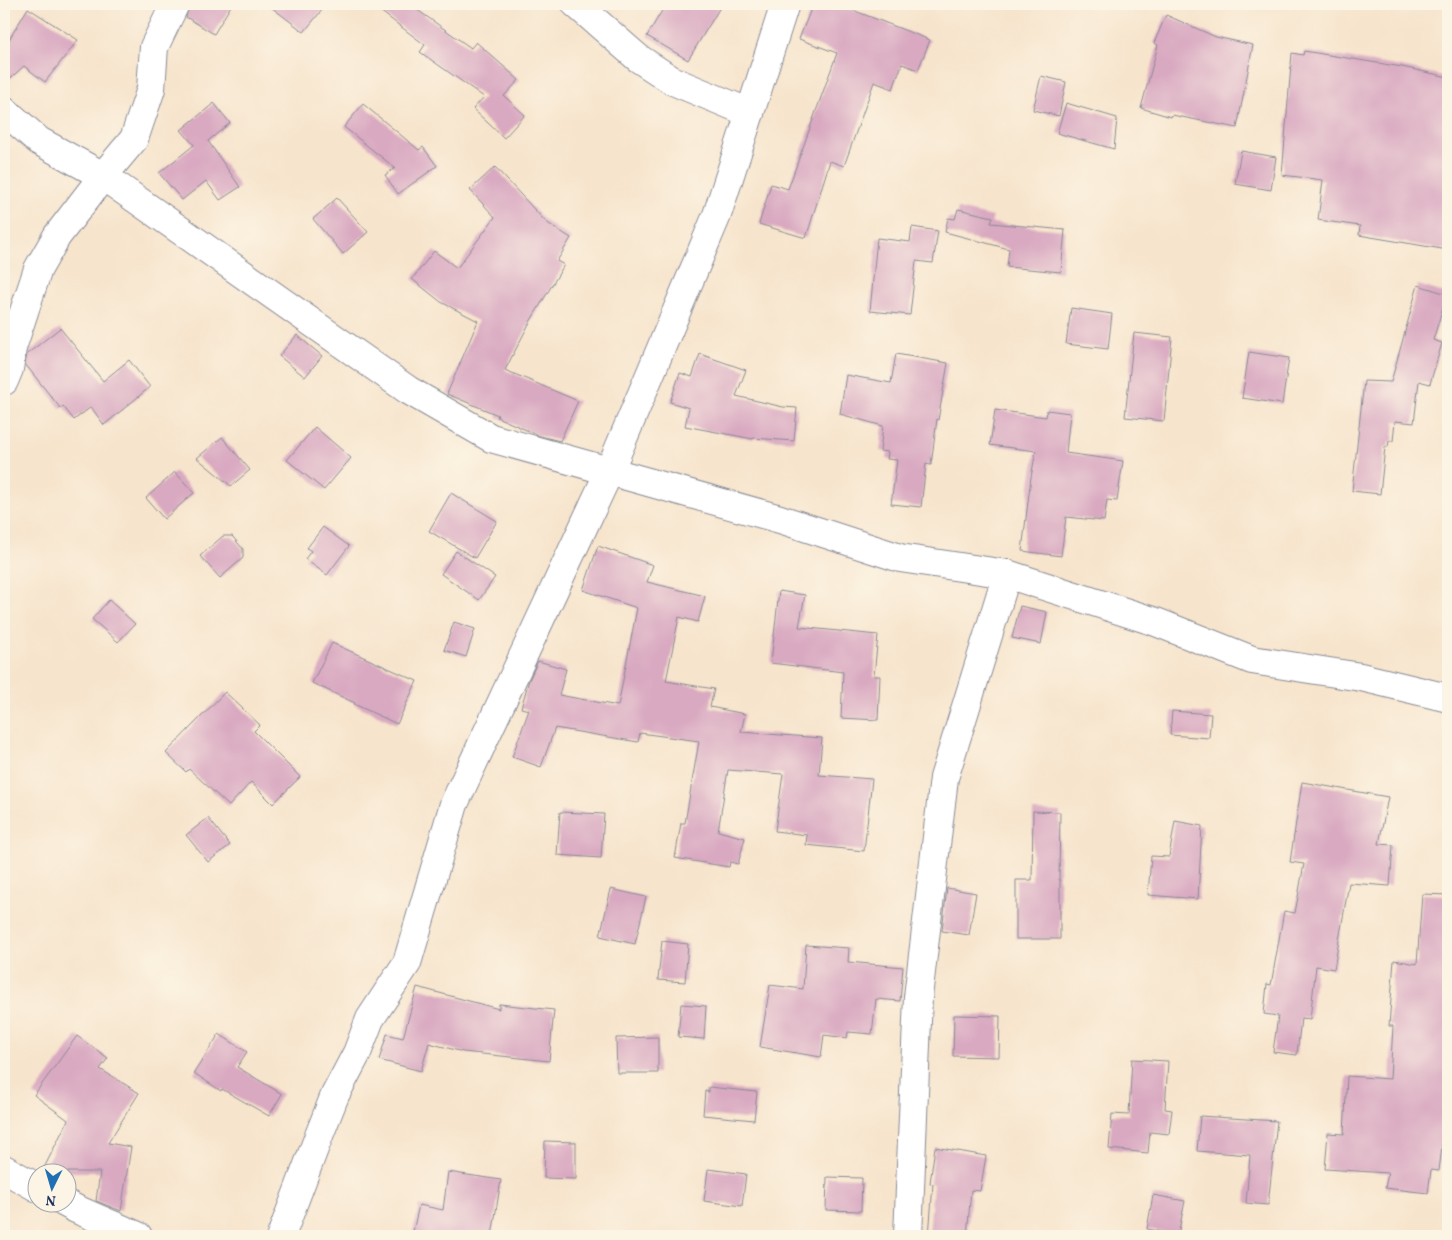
<svg xmlns="http://www.w3.org/2000/svg" width="1452" height="1240" font-family="Vollkorn,serif">
	<style>
		.building { fill: #d9a9c1 }
		.lines { fill: none; stroke-linecap: round; stroke-linejoin: round }
		.minor-casing { stroke: #898a95; stroke-width: 30 }
		.minor { stroke: #fff; stroke-width: 28 }
	</style>
	<rect width="100%" height="100%" fill="#fcf5e5"/>
	<filter id="ink" filterUnits="userSpaceOnUse"><feTurbulence type="fractalNoise" baseFrequency=".02" numOctaves="2"/><feDisplacementMap in="SourceGraphic" scale="10" xChannelSelector="R" yChannelSelector="G"/><feConvolveMatrix kernelMatrix="1 2 1 2 8 2 1 2 1" color-interpolation-filters="sRGB"/></filter>
	<filter id="wash" filterUnits="userSpaceOnUse"><feTurbulence type="fractalNoise" baseFrequency=".0096" numOctaves="4" result="noise"/><feDisplacementMap in="SourceGraphic" scale="20" xChannelSelector="R" yChannelSelector="G"/><feGaussianBlur stdDeviation="1.12" result="paint"/><feColorMatrix in="noise" values="0 0 0 0 0 0 0 0 0 0 0 0 0 0 0 0 0 1.4 0 .05"/><feComposite in="paint" operator="in"/></filter>
	<g filter="url(#wash)">
		<rect width="100%" height="100%" fill="#f7e4cc"/>
		<g id="blocks">
			<g class="building">
				<path d="M190,4H232L214,34L186,17Z"/>
				<path d="M267,4H327L304,32Z"/>
				<path d="M371,4H409L471,48L476,42L519,80L504,96L525,115L504,138L473,109L484,97L420,52L425,45Z"/>
				<path d="M666,4H722L688,60L647,36Z"/>
				<path d="M813,4H837L930,40L918,70L902,64L893,89L874,82L844,166L830,161L806,238L759,224L771,184L788,189L837,53L799,39Z"/>
				<path d="M28,8L78,40L45,82L24,66L4,84V48Z"/>
				<path d="M1166,15L1216,37L1253,45L1237,128L1172,115L1171,117L1141,108L1158,45L1154,43Z"/>
				<path d="M1304,51L1402,67L1448,77V250L1359,235L1360,226L1318,220L1323,180L1282,175L1292,53L1303,55Z"/>
				<path d="M1041,76L1066,82L1059,116L1033,110Z"/>
				<path d="M214,103L230,123L208,141L240,187L220,200L206,181L182,200L159,173L194,145L181,130Z"/>
				<path d="M1066,103L1117,118L1114,149L1057,133Z"/>
				<path d="M363,104L419,150L423,147L437,166L398,194L385,175L395,168L344,127Z"/>
				<path d="M1241,151L1276,157L1271,190L1235,184Z"/>
				<path d="M495,167L546,222L571,238L557,261L564,265L530,322L505,370L578,401L560,441L540,436L497,417L498,415L447,394L478,321L441,302L412,279L434,251L457,268L495,217L470,190Z"/>
				<path d="M337,198L368,232L343,254L313,219Z"/>
				<path d="M958,209L993,217L991,223L1065,230L1061,272L1007,267L1009,249L945,232L948,218L955,219Z"/>
				<path d="M912,227L938,231L933,263L916,261L910,315L870,311L877,238L910,242Z"/>
				<path d="M1418,285L1447,294L1433,340L1442,343L1430,384L1419,381L1414,423L1395,421L1393,441H1389L1388,447H1385L1380,494L1352,491L1364,381L1391,382Z"/>
				<path d="M1071,308L1112,314L1108,349L1066,344Z"/>
				<path d="M60,328L103,381L129,360L150,387L104,425L91,407L74,420L63,406L61,409L25,364L27,354Z"/>
				<path d="M1134,333L1172,337L1164,421L1125,417Z"/>
				<path d="M297,335L322,356L305,377L279,356Z"/>
				<path d="M1249,352L1289,358L1282,404L1242,398Z"/>
				<path d="M700,354L746,370L736,396L783,407L797,408L794,441L753,438V439L685,426L689,408L670,402L680,373L692,377Z"/>
				<path d="M896,354L948,363L938,420L937,419L931,465L926,464L921,507L891,504L897,460L887,459L888,452L880,451L883,426L840,414L846,375L891,383Z"/>
				<path d="M995,410L1046,417L1047,410L1070,413L1066,453L1123,461L1117,501L1107,500L1104,521L1066,517L1061,556L1022,551L1031,477L1036,451L990,445Z"/>
				<path d="M315,427L351,458L324,490L287,460Z"/>
				<path d="M222,437L250,470L231,486L197,458Z"/>
				<path d="M175,472L194,493L164,519L146,498Z"/>
				<path d="M451,493L497,521L475,558L429,531Z"/>
				<path d="M323,527L349,546L327,575L305,559L311,551L307,548Z"/>
				<path d="M223,536H232L243,549V558L220,578L200,556Z"/>
				<path d="M598,546L653,565L647,582L705,596L698,622L679,617L666,681L714,689L710,707L745,714L741,732L822,738L819,775L872,779L864,851L806,845L807,835L775,831L783,774L728,770L718,831L745,838L738,864L730,862L729,867L675,858L681,823H685L699,741L640,733L638,742L555,728L541,767L512,757L529,710L521,708L529,680L538,661L566,669L559,695L618,706L637,608L583,590Z"/>
				<path d="M456,551L495,577L479,600L441,574Z"/>
				<path d="M779,591L805,595L799,627L878,635L874,676H880L878,720L841,718L843,672L771,663Z"/>
				<path d="M109,600L135,624L118,642L92,619Z"/>
				<path d="M1020,606L1047,612L1041,644L1012,638Z"/>
				<path d="M454,622L475,629L466,657L444,650Z"/>
				<path d="M332,643L417,681L397,724L354,704L355,703L312,683Z"/>
				<path d="M225,692L260,725L254,731L300,777L273,804L251,782L229,806L189,769L186,772L166,753Z"/>
				<path d="M1172,711L1211,714L1209,738L1170,735Z"/>
				<path d="M1302,782L1388,797L1379,844L1393,845L1390,886L1349,883L1334,969L1316,966L1310,1019L1301,1018L1297,1055L1273,1052L1278,1016L1264,1014L1267,984L1271,985L1284,911L1295,913L1304,864L1290,862Z"/>
				<path d="M1033,811L1060,812L1059,880H1060V939H1016V880H1032Z"/>
				<path d="M560,812L604,814L601,858L557,855Z"/>
				<path d="M208,818L230,845L208,862L186,835Z"/>
				<path d="M1175,821L1202,826L1198,899L1148,895L1151,856L1169,857Z"/>
				<path d="M947,888L976,893L969,935L942,931Z"/>
				<path d="M611,889L646,897L635,944L600,936Z"/>
				<path d="M1422,894L1448,895V1104H1447L1439,1171L1431,1170L1428,1193L1385,1188L1388,1173L1325,1169L1328,1133L1344,1134L1347,1076L1390,1079L1393,1026H1389L1394,960L1417,964Z"/>
				<path d="M662,941L688,944L685,982L658,980Z"/>
				<path d="M806,945L849,948L848,962L903,967L900,1001L876,999L872,1034L848,1032L847,1038L824,1035L821,1057L760,1047L770,985L803,989Z"/>
				<path d="M417,987L499,1009V1004L554,1010L549,1061L463,1052L429,1043L421,1071L379,1060L387,1034L403,1038Z"/>
				<path d="M681,1004L706,1006L704,1039L678,1037Z"/>
				<path d="M954,1015L1000,1016L999,1057L953,1056Z"/>
				<path d="M219,1034L247,1052L237,1067L282,1094L269,1116L222,1089L221,1091L194,1073Z"/>
				<path d="M77,1036L108,1058L100,1069L139,1093L108,1143L131,1147L121,1211L96,1201L100,1172H42L68,1120L34,1095Z"/>
				<path d="M658,1037V1073H617L616,1038Z"/>
				<path d="M1132,1059L1168,1061L1165,1109L1172,1110L1169,1134L1150,1132L1148,1153L1109,1149L1112,1114L1129,1115Z"/>
				<path d="M709,1087L757,1092L754,1120L703,1115L705,1091L709,1092Z"/>
				<path d="M1200,1116L1277,1121L1268,1205L1246,1203L1250,1155L1197,1151Z"/>
				<path d="M545,1141L576,1142V1179L544,1178Z"/>
				<path d="M935,1147L986,1156L980,1191L971,1190L967,1236H929L933,1184L930,1183Z"/>
				<path d="M708,1169L746,1174L742,1206L704,1201Z"/>
				<path d="M448,1172L501,1180L492,1236H412L419,1205L443,1210Z"/>
				<path d="M827,1177L862,1178L861,1211L826,1210Z"/>
				<path d="M1153,1195L1185,1201L1178,1235L1147,1229Z"/>
			</g>
		</g>
	</g>
	<g filter="url(#ink)">
		<use href="#blocks" fill-opacity="0" stroke="#898a95" stroke-width="1"/>
		<g class="lines">
			<defs>
				<g id="minor">
					<path d="M576,4L638,58L673,81L750,113"/>
					<path d="M4,110L39,141L103,176L408,390L491,438L780,519L900,558L1007,574L1156,622L1252,660L1361,677L1448,698"/>
					<path d="M4,381L9,369L12,348L38,269L57,236L103,176L134,139L151,89L154,47L175,4"/>
					<path d="M4,1169L38,1188"/>
					<path d="M63,1202L76,1209L138,1236"/>
					<path d="M281,1236L320,1133L335,1095L357,1053L370,1019L407,963L454,804L609,472L717,215L785,4"/>
					<path d="M908,1236L918,997L944,778L1007,574"/>
				</g>
			</defs>
			<use href="#minor" class="minor-casing"/>
			<use href="#minor" class="minor"/>
		</g>
	</g>
	<rect width="1452" height="1240" fill="none" stroke="#fcf5e5" stroke-width="20"/>
	<g transform="translate(52 1188) rotate(185)"><circle r="24" fill="#fcf5e5" stroke="#a2a6af"/>
	<path d="M0-4L9 19L0 12L-9 19Z" fill="#1f6fb2"/>
	<text y="-8" font-size="14" font-weight="bold" text-anchor="middle" fill="#1b2f5e">N</text>
	</g>
</svg>
